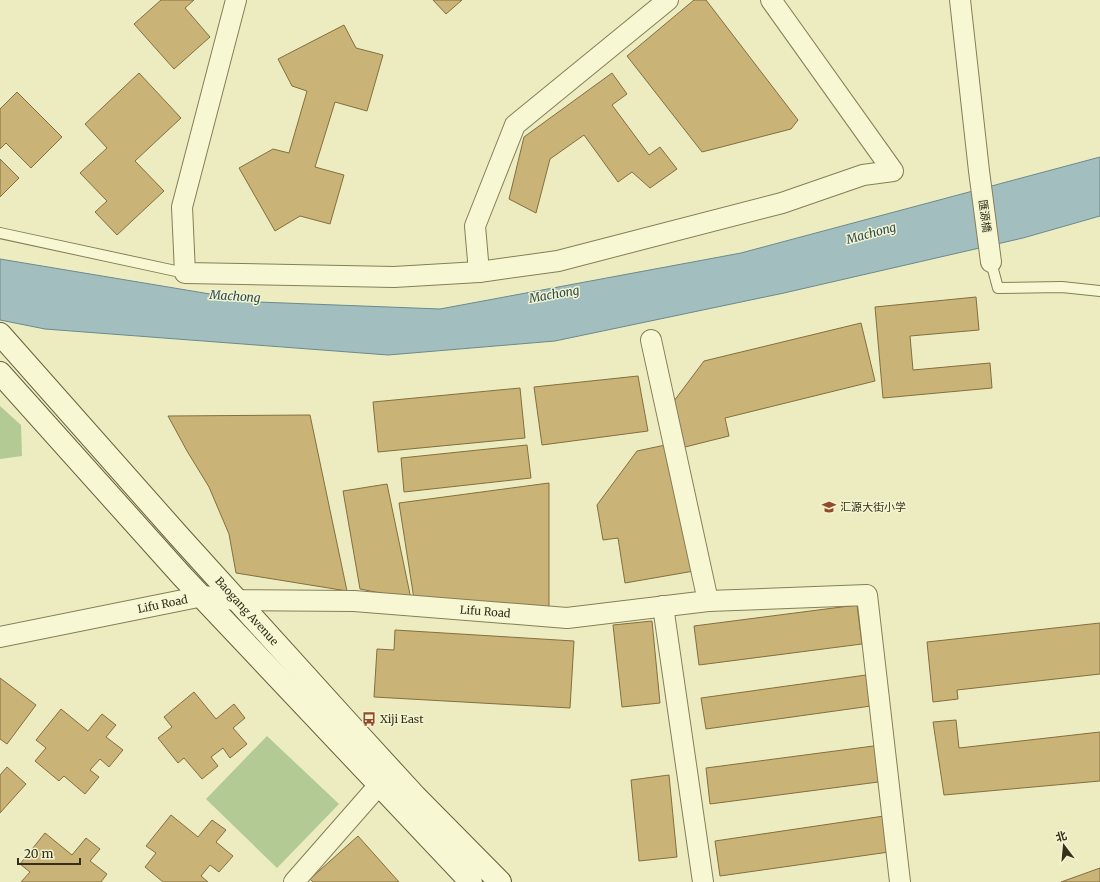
<svg xmlns="http://www.w3.org/2000/svg" width="1100" height="882" font-family="Merriweather,'Noto Sans SC',serif">
	<style>
		.green { fill: #b3ca94 }
		.water { fill: #a3bebe; stroke: #6a8a8c }
		.building { fill: #cab376; stroke: #836f3f }
		.lines { fill: none; stroke-linecap: round; stroke-linejoin: round }
		.service-casing { stroke: #857e58; stroke-width: 12 }
		.minor-casing { stroke: #857e58; stroke-width: 22 }
		.secondary-casing { stroke: #665f3c; stroke-width: 24 }
		.service { stroke: #f7f8d3; stroke-width: 10 }
		.minor { stroke: #f7f8d3; stroke-width: 20 }
		.secondary { stroke: #f7f8d3; stroke-width: 22 }
		.labels { text-anchor: middle; dominant-baseline: central; stroke-width: 3; stroke-linejoin: round; paint-order: stroke }
		.street-label { font-size: 11px; fill: #35301d; stroke: #f3f4cf }
		.poi-label { font-size: 11px; fill: #35301d; stroke: #f3f4cf; text-anchor: start }
		.water-label { font-size: 12px; font-style: italic; fill: #2c4a54; stroke: #f3f4cf }
	</style>
	<rect width="100%" height="100%" fill="#ececc0"/>
	<g class="green">
		<path d="M0,406L21,425L22,456L0,459Z"/>
		<path d="M267,736L339,804L277,868L206,799Z"/>
	</g>
	<path class="water" d="M1100,157V216L1023,238L784,293L555,341L388,355L45,329L0,320V259L258,302L440,309L741,253Z"/>
	<g class="building">
		<path d="M161,0H194L185,8L210,37L174,69L134,24Z"/>
		<path d="M433,0H462L446,14Z"/>
		<path d="M694,0H706L798,120L791,129L702,152L627,56Z"/>
		<path d="M344,25L356,48L383,55L367,111L335,102L315,167L344,175L330,224L300,216L275,231L239,168L273,149L289,153L307,91L292,86L278,59Z"/>
		<path d="M139,73L181,118L135,161L164,191L117,235L95,212L107,201L80,173L107,148L85,124Z"/>
		<path d="M612,73L627,94L612,105L649,155L660,147L677,169L650,188L632,172L618,182L584,135L550,159L536,213L509,199L524,137Z"/>
		<path d="M17,92L62,137L31,168L6,143L0,149V109Z"/>
		<path d="M0,159L19,178L0,197Z"/>
		<path d="M976,297L979,330L910,336L913,370L990,363L992,388L883,398L875,307Z"/>
		<path d="M861,323L875,381L725,418L729,436L685,447L674,401L704,361Z"/>
		<path d="M638,376L648,431L542,445L534,387Z"/>
		<path d="M520,388L525,438L378,452L373,402Z"/>
		<path d="M310,415L347,591L236,573L229,534L209,487L187,451L168,416Z"/>
		<path d="M670,444L694,571L625,583L618,538L603,540L597,505L637,451Z"/>
		<path d="M527,445L531,478L404,492L401,458Z"/>
		<path d="M549,483V611L414,599L399,503Z"/>
		<path d="M387,484L411,599L360,589L343,491Z"/>
		<path d="M857,605L862,644L699,665L694,626Z"/>
		<path d="M652,621L660,703L622,707L613,625Z"/>
		<path d="M1100,623V674L957,690L958,699L933,702L927,642Z"/>
		<path d="M395,630L574,641L570,708L374,697L377,649L394,650Z"/>
		<path d="M866,675L871,706L706,729L701,698Z"/>
		<path d="M0,678L36,705L7,744L0,739Z"/>
		<path d="M194,692L216,719L234,704L245,718L233,728L247,744L230,758L223,748L211,757L218,766L202,779L184,758L178,763L158,738L172,727L164,717Z"/>
		<path d="M61,709L88,731L102,714L116,725L106,737L123,750L109,767L100,759L90,770L99,777L85,794L64,776L59,781L35,761L46,748L36,740Z"/>
		<path d="M956,720L959,748L1100,732V781L944,795L933,722Z"/>
		<path d="M881,745L886,781L710,804L706,768Z"/>
		<path d="M7,767L26,784L0,813V775Z"/>
		<path d="M669,775L677,857L639,861L631,780Z"/>
		<path d="M171,815L198,837L212,820L226,830L216,842L233,856L219,872L210,865L201,876L208,882H163L145,867L156,853L146,846Z"/>
		<path d="M884,816L889,852L720,876L715,841Z"/>
		<path d="M45,833L72,855L86,838L100,849L90,861L107,874L101,882H21L30,872L20,864Z"/>
		<path d="M358,836L399,882H313L310,879Z"/>
		<path d="M1100,868V882H1061Z"/>
	</g>
	<g class="lines">
		<defs>
			<g id="service">
				<path d="M0,233L185,273"/>
				<path d="M991,262L998,288L1062,287L1100,291"/>
			</g>
			<g id="minor">
				<path d="M236,0L182,207L185,273L394,277L479,272L558,261L782,203L863,175L893,171L771,0"/>
				<path d="M960,0L979,171L991,262"/>
				<path d="M479,272L475,226L515,125L668,0"/>
				<path d="M708,601L867,595L900,882"/>
				<path d="M663,606L703,882"/>
				<path id="s1" d="M0,637L203,596L236,600L354,601L567,618L708,601L651,340"/>
				<path d="M294,882L379,785"/>
			</g>
			<g id="secondary">
				<path id="s2" d="M0,334L178,535L350,725L415,796L500,882"/>
				<path d="M0,373L182,576L471,882"/>
			</g>
		</defs>
		<use href="#service" class="service-casing"/>
		<use href="#minor" class="minor-casing"/>
		<use href="#secondary" class="secondary-casing"/>
		<use href="#service" class="service"/>
		<use href="#minor" class="minor"/>
		<use href="#secondary" class="secondary"/>
	</g>
	<defs>
		<symbol id="school-bare" viewBox="-9 -9 18 18"><path d="M0-5L7-2L0 1L-7-2ZM-4 1L0 2.5L4 1V4Q0 6-4 4Z" fill="#924a2a" stroke="#f3f4cf" stroke-width="2.5" paint-order="stroke"/></symbol>
		<symbol id="bus-bare" viewBox="-9 -9 18 18"><path d="M-5-6H5V4H4V6H2V4H-2V6H-4V4H-5ZM-3.5-4V0h7V-4ZM-3.5 1.2v1.5H-2V1.2ZM2 1.2v1.5H3.5V1.2Z" fill="#924a2a" stroke="#f3f4cf" stroke-width="2.5" paint-order="stroke"/></symbol>
	</defs>
	<g fill-rule="evenodd">
		<use href="#school-bare" x="819" y="497" width="20" height="20"/>
		<use href="#bus-bare" x="359" y="709" width="20" height="20"/>
	</g>
	<g class="labels">
		<g class="street-label">
			<text transform="translate(985 216) rotate(82)">匯源橋</text>
			<text stroke="none"><textPath href="#s1" startOffset="166">Lifu Road</textPath></text>
			<text stroke="none"><textPath href="#s2" startOffset="371">Baogang Avenue</textPath></text>
			<text stroke="none"><textPath href="#s1" startOffset="490">Lifu Road</textPath></text>
		</g>
		<g class="poi-label">
			<text x="840" y="507">汇源大街小学</text>
			<text x="380" y="719">Xiji East</text>
		</g>
		<g class="water-label">
			<text transform="translate(871 233) rotate(-15)">Machong</text>
			<text transform="translate(554 294) rotate(-10)">Machong</text>
			<text transform="translate(235 296) rotate(4)">Machong</text>
		</g>
	</g>
	<g transform="translate(1064 846) rotate(344)" stroke="#f3f4cf" stroke-width="3" paint-order="stroke">
	<path d="M0-3L7 15L0 10L-7 15Z" fill="#35301d"/>
	<text y="-6" font-size="11" font-weight="bold" text-anchor="middle" fill="#35301d">北</text>
	</g>
	<path d="M18 858v6h62v-6" fill="none" stroke="#35301d" stroke-width="2"/>
	<text x="24" y="858" font-size="12" fill="#35301d" stroke="#f3f4cf" stroke-width="3" paint-order="stroke">20 m</text>
</svg>
